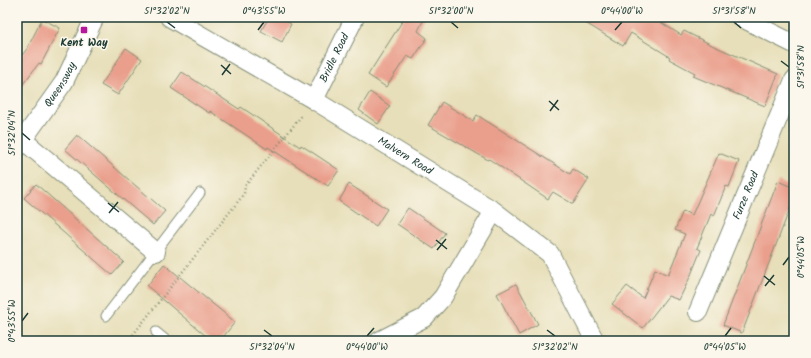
<svg xmlns="http://www.w3.org/2000/svg" width="811" height="358" font-family="Kalam,sans-serif">
	<style>
		.building { fill: #ea9f8c }
		.lines { fill: none; stroke-linecap: round; stroke-linejoin: round }
		.lane-casing { stroke: #838e76; stroke-width: 11 }
		.street-casing { stroke: #838e76; stroke-width: 20 }
		.path { stroke: #838e76; stroke-width: 2.5; stroke-dasharray: 1 3; stroke-linecap: butt }
		.lane { stroke: #fff; stroke-width: 9 }
		.street { stroke: #fff; stroke-width: 18 }
		.ticks { fill: none; stroke: #1f3d34; stroke-width: 1.5 }
		.poi-dot { fill: #b5179e; stroke: #fbf7ec; stroke-width: 1.5 }
		.labels { text-anchor: middle; dominant-baseline: central; stroke-width: 3; stroke-linejoin: round; paint-order: stroke }
		.poi-label { font-size: 11px; font-weight: bold; fill: #1f3d34; stroke: #fbf7ec }
		.street-label { font-size: 11px; fill: #1f3d34; stroke: #fbf7ec }
		.neatline { fill: none; stroke: #1f3d34; stroke-width: 1.5 }
		.ticks-label { font-size: 10px; text-anchor: middle; fill: #1f3d34 }
	</style>
	<rect width="100%" height="100%" fill="#fbf7ec"/>
	<filter id="ink" filterUnits="userSpaceOnUse"><feTurbulence type="fractalNoise" baseFrequency=".025" numOctaves="2"/><feDisplacementMap in="SourceGraphic" scale="8" xChannelSelector="R" yChannelSelector="G"/><feConvolveMatrix kernelMatrix="1 2 1 2 8 2 1 2 1" color-interpolation-filters="sRGB"/></filter>
	<filter id="wash" filterUnits="userSpaceOnUse"><feTurbulence type="fractalNoise" baseFrequency=".012" numOctaves="4" result="noise"/><feDisplacementMap in="SourceGraphic" scale="16" xChannelSelector="R" yChannelSelector="G"/><feGaussianBlur stdDeviation="0.9" result="paint"/><feColorMatrix in="noise" values="0 0 0 0 0 0 0 0 0 0 0 0 0 0 0 0 0 1.4 0 .05"/><feComposite in="paint" operator="in"/></filter>
	<g filter="url(#wash)">
		<rect width="100%" height="100%" fill="#e7dfb9"/>
		<g id="blocks">
			<g class="building">
				<path d="M269,17H279L291,24L282,42L261,31Z"/>
				<path d="M405,17H425L418,31L427,38L413,59L407,56L386,87L368,75Z"/>
				<path d="M576,17H652L681,35L684,31L714,46L778,74L765,106L693,76L695,73L669,59L670,57L631,33L623,46Z"/>
				<path d="M42,19L60,28L41,64L39,63L17,92V61L27,49Z"/>
				<path d="M126,48L142,59L118,95L101,85Z"/>
				<path d="M182,72L239,109L241,107L300,147L301,145L339,170L328,186L268,147L267,149L210,111L209,113L171,88Z"/>
				<path d="M370,92L390,106L378,124L359,110Z"/>
				<path d="M442,102L473,121L477,115L570,174L573,169L589,179L573,204L553,192L548,199L489,159L488,160L428,125Z"/>
				<path d="M77,135L165,211L153,225L65,149Z"/>
				<path d="M719,153L739,161L729,187L726,186L714,216L711,214L697,248L701,250L690,277L679,300L668,296L643,328L612,304L627,286L643,298L655,269L668,275L685,234L675,230L683,211L692,215Z"/>
				<path d="M778,181L794,188V198L742,333L723,325Z"/>
				<path d="M36,184L124,262L112,275L24,198Z"/>
				<path d="M349,184L387,209L376,226L339,201Z"/>
				<path d="M408,208L445,233L434,249L397,224Z"/>
				<path d="M164,264L235,322L220,341H212L147,286Z"/>
				<path d="M516,284L538,324L519,335L497,294Z"/>
			</g>
		</g>
	</g>
	<g filter="url(#ink)">
		<use href="#blocks" fill-opacity="0" stroke="#838e76" stroke-width="1"/>
		<g class="lines">
			<defs>
				<g id="lane">
					<path d="M106,316L200,193"/>
					<path d="M156,332L167,341"/>
				</g>
				<g id="street">
					<path id="s1" d="M169,17L314,100L494,211L550,254L595,341"/>
					<path d="M740,17L794,44"/>
					<path id="s2" d="M314,100L355,17"/>
					<path d="M23,140L156,252"/>
					<path id="s3" d="M17,148L64,82L95,17"/>
					<path id="s4" d="M698,312L794,80"/>
					<path d="M379,341L424,318L443,297L494,211"/>
				</g>
			</defs>
			<use href="#lane" class="lane-casing"/>
			<use href="#street" class="street-casing"/>
			<path class="path" d="M128,341L244,194L245,186L303,114"/>
			<use href="#lane" class="lane"/>
			<use href="#street" class="street"/>
		</g>
	</g>
	<path class="ticks" d="M167,22L175,28M451,22L458,28M734,22L741,28M258,30L264,22M615,30L622,22M781,61L789,67M221,65L231,74M222,75L230,64M549,101L559,110M550,111L558,100M22,133L30,140M108,203L119,212M109,213L118,202M436,240L447,249M437,250L446,239M783,265L789,257M764,276L775,285M765,286L774,275M22,321L28,313M264,330L272,336M547,330L555,336M367,336L374,328M725,336L731,328"/>
	<rect class="poi-dot" x="80" y="26" width="8" height="8" rx="2"/>
	<g class="labels">
		<g class="poi-label">
			<text x="84" y="43">Kent Way</text>
		</g>
		<g class="street-label">
			<text stroke="none"><textPath href="#s2" startOffset="47">Bridle Road</textPath></text>
			<text stroke="none"><textPath href="#s3" startOffset="77">Queensway</textPath></text>
			<text stroke="none"><textPath href="#s1" startOffset="274">Malvern Road</textPath></text>
			<text stroke="none"><textPath href="#s4" startOffset="126">Furze Road</textPath></text>
		</g>
	</g>
	<rect width="811" height="358" fill="none" stroke="#fbf7ec" stroke-width="44"/>
	<rect x="22" y="22" width="767" height="314" class="neatline"/>
	<g class="ticks-label">
		<text x="167" y="14">51°32'02"N</text>
		<text x="264" y="14">0°43'55"W</text>
		<text x="451" y="14">51°32'00"N</text>
		<text x="622" y="14">0°44'00"W</text>
		<text x="734" y="14">51°31'58"N</text>
		<text transform="translate(800 67) rotate(-90)" y="4">51°31'58"N</text>
		<text transform="translate(11 133) rotate(-90)" y="4">51°32'04"N</text>
		<text transform="translate(800 257) rotate(-90)" y="4">0°44'05"W</text>
		<text transform="translate(11 321) rotate(-90)" y="4">0°43'55"W</text>
		<text x="272" y="350">51°32'04"N</text>
		<text x="367" y="350">0°44'00"W</text>
		<text x="555" y="350">51°32'02"N</text>
		<text x="725" y="350">0°44'05"W</text>
	</g>
</svg>
